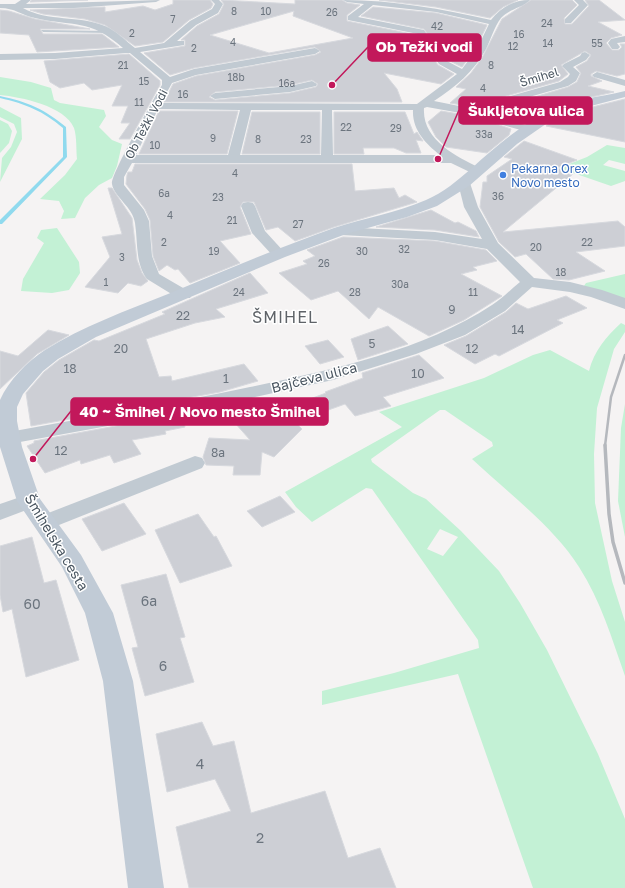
<svg xmlns="http://www.w3.org/2000/svg" width="625" height="888" font-family="'Golos Text',sans-serif">
	<style>
		.green { fill: #c3f1d5; fill-rule: evenodd }
		.lines { fill: none; stroke-linecap: round; stroke-linejoin: round }
		.stream { fill: #90daee; fill-rule: evenodd }
		.building { fill: #cdcfd5; stroke: #d7d9de; fill-rule: evenodd }
		.lane { fill: #c1cad2; fill-rule: evenodd }
		.street { fill: #c1cad2; fill-rule: evenodd }
		.secondary { fill: #c1cbd6; fill-rule: evenodd }
		.rail-far1 { stroke: #b5b8bd; stroke-width: 2.5 }
		.rail { stroke: #b5b8bd; stroke-width: 3.5 }
		.shop-dot { fill: #3f7fe0; stroke: #fff; stroke-width: 1.5 }
		.labels { text-anchor: middle; dominant-baseline: central; stroke-width: 3; stroke-linejoin: round; paint-order: stroke }
		.far-number-label { font-size: 10px; fill: #6b747e }
		.far-street-label { font-size: 12px; fill: #4a5661; stroke: #fff }
		.far-shop-label { font-size: 12px; fill: #366cbe; stroke: #fff; text-anchor: start }
		.number-label { font-size: 12px; fill: #6b747e }
		.street-label { font-size: 14px; fill: #4a5661; stroke: #fff }
		.near-number-label { font-size: 14px; fill: #6b747e }
		.quarter-label { font-size: 16px; letter-spacing: 1px; fill: #5f6368; stroke: #fff }
		.leader { fill: none; stroke: #c2185b; stroke-width: 1.5 }
		.callout-dot { fill: #c2185b; stroke: #fff; stroke-width: 1.5 }
		.callout { fill: #c2185b; stroke: #c2185b; stroke-width: 1.5 }
		.callout-label { font-size: 15px; text-anchor: middle; font-weight: bold; fill: #fff }
	</style>
	<rect width="100%" height="100%" fill="#f5f3f3"/>
	<g class="green">
		<path d="M0,77L31,82L51,88L54,100L60,103L104,110L106,116L99,127L112,140L122,144L117,166L112,178L99,185L85,198L75,218L61,219L64,211L59,201L40,199L65,175L77,159C76,150 77,137 74,128C65,106 21,97 0,95Z"/>
		<path d="M0,107L21,118L22,139L0,182L2,158L11,147L17,132L14,124L0,117Z"/>
		<path d="M0,120L8,124L12,131L9,143L0,153Z"/>
		<path d="M607,145L625,148V164L609,160L603,165L625,171V181L611,186L559,168L587,157Z"/>
		<path d="M57,228L79,262L80,273L69,290L52,293L21,291L23,279L44,243L37,238L41,230Z"/>
		<path d="M625,274V300L584,286L586,283Z"/>
		<path d="M621,323L625,325V332L614,349L597,408L594,454L595,503L612,581L625,622V676C612,639 601,601 579,567C554,527 507,492 472,459L493,446L492,442L445,410H440L371,459L372,462L413,493L426,499L461,531L499,571L520,603L547,650L598,754L625,819V888H533L458,674L322,705V691L394,673L479,648L478,640L372,489L366,488L312,522L296,507L285,492L402,427L379,412L484,378L533,355L550,350L589,371C594,351 606,337 621,323ZM440,529L458,537L443,556L427,549Z"/>
		<path d="M625,404V537L618,501L621,428Z"/>
	</g>
	<g class="lines">
		<path class="stream" d="M0,96C28,102 44,109 66,127L67,157L2,224H0V220L63,157V128C43,111 26,104 0,98Z"/>
	</g>
	<g class="building">
		<path d="M32,0H88L30,2Z"/>
		<path d="M173,0H210L213,4L211,8L189,20L163,42L135,46L105,25L85,19L43,14L30,10L105,7V12L143,6L155,10L173,4Z"/>
		<path d="M221,0L295,4V0H342L347,3L360,5L347,15V21L417,35L438,65L454,74L441,84L384,73L397,89L402,102H164L173,84L196,76L315,55L321,52L315,47L194,68L170,75L144,53L185,46V40H181L197,26L219,14L224,4ZM294,11L293,16L353,38L269,53L210,35ZM312,80L318,84L316,87L290,93L215,100L209,97L215,92L290,85Z"/>
		<path d="M379,0H518L503,7L490,18L436,7Z"/>
		<path d="M531,0H572L577,5L564,18L565,24H572L589,6L585,0H599L625,20L598,22L622,35L611,38L606,43L612,50H619L622,47L620,44H625V74L617,76L596,71L591,74V76L602,81L588,86L614,92L564,103L545,111L527,122L494,115L488,111L568,87L577,82L581,73L576,67L587,61L591,55L585,51L561,65L568,74L559,81L489,101L474,107L450,103L466,89L456,87L471,73L482,58L502,19Z"/>
		<path d="M373,7L436,13L487,25L476,48L462,67L446,59L424,29L361,16Z"/>
		<path d="M0,10L9,11L35,19L90,29H40L43,34H102L119,47L37,52L29,35L0,33Z"/>
		<path d="M129,54L160,81V85L130,139H119L130,123H121L128,106H112L122,85L92,90L84,83L60,88L50,82L44,61Z"/>
		<path d="M625,99V142L546,126L557,118L572,112Z"/>
		<path d="M159,111H238L227,154H139Z"/>
		<path d="M441,111L477,117L511,129L509,135L487,153L446,147L436,137L428,122Z"/>
		<path d="M252,112H320V154H242Z"/>
		<path d="M334,112H405L414,134L417,132L423,141L416,140L421,153H406L394,148H363L364,154H334Z"/>
		<path d="M524,141L577,160L557,168L573,174L503,232L618,221L625,227V246L576,252L605,271L569,280L553,279L526,254L515,257L499,242L480,207L483,182H487V176L512,159L504,157Z"/>
		<path d="M135,164H352L355,191L394,188L399,198L405,195L417,202L334,227L295,241L278,227L266,230L254,202H243L240,207L251,234L220,241L240,263L190,283L178,269L175,270L167,265L159,271L153,256L150,220L145,209L126,184L127,175L128,172H132Z"/>
		<path d="M108,188H112L132,218L137,260L142,273L148,281L141,286L128,283L118,293L85,287L110,257L102,237L122,234Z"/>
		<path d="M431,210L455,223L458,222L476,231L479,237L435,230L376,227Z"/>
		<path d="M343,237L435,241L486,250L497,261L473,267L477,270L461,274L502,296L464,320L429,336L378,307L369,319L338,291L311,300L279,273L307,264L303,261L315,256L307,250Z"/>
		<path d="M250,273L268,293L216,309L225,317L195,323L146,339L159,377L171,376L172,381L244,364L258,381L220,392L31,426L26,393L44,372L59,360L94,340L99,341L165,314L162,312Z"/>
		<path d="M566,296L587,308L557,320L563,323L499,356L495,354L475,364L444,345L466,336L506,312L516,303L528,309Z"/>
		<path d="M388,326L408,344L358,360L351,339Z"/>
		<path d="M48,330L69,335L37,354L0,389V351L18,356Z"/>
		<path d="M328,340L344,357L320,364L305,346Z"/>
		<path d="M419,355L444,378L383,397L391,406L355,416L345,404L295,422L302,429L274,457L262,452L260,475H233L234,466L206,465L203,457L209,438L250,440L235,423L292,403L294,405L326,393L325,392L363,378L362,373Z"/>
		<path d="M181,414L185,427L165,431L166,434L132,440L141,454L114,463L110,455L81,464L80,460L45,473L27,446L34,443V441Z"/>
		<path d="M280,496L295,512L262,527L247,511Z"/>
		<path d="M124,503L146,534L102,551L82,519Z"/>
		<path d="M198,514L214,537L216,536L232,566L180,583L155,530Z"/>
		<path d="M32,537L44,583L56,580L79,660L26,677L12,609L3,612L0,595V546Z"/>
		<path d="M166,574L185,637L180,638L194,682L145,696L132,648L138,647L121,585Z"/>
		<path d="M202,722L213,746L234,741L251,813L325,791L348,858L380,848L396,888H189L176,827L231,811L215,779L167,792L156,734Z"/>
	</g>
	<g class="lines">
		<path class="lane" d="M41,30L111,31L113,32L111,33L43,32Z"/>
		<g class="street">
			<path d="M21,0H31L26,4L160,0L156,2L74,8H23C48,22 79,15 105,26C116,31 125,40 135,48L164,43L190,21L212,9L215,4L211,0H219L223,4L218,13L196,25L177,41H184V45L140,52L170,77L194,69L315,48L320,51L315,54L196,75L172,83L161,103L417,104L457,74L439,64L418,34L348,20V16L364,4L347,2L343,0C393,0 442,9 491,20C501,7 514,0 530,0C522,8 509,9 501,18C494,27 491,39 486,49C474,72 455,87 434,101L474,109L489,102L560,82L568,77L570,74L562,66L564,64L580,56L582,53L585,52L590,55L586,60L573,67L580,73L576,81L568,86L497,106L485,111L493,116L532,127L534,129L532,131L528,132L485,120L477,116L427,107L424,108C422,140 456,156 480,168L482,171L480,174L476,175L451,163H132L124,177V185L144,210L149,221L152,256L159,274L190,292L192,295L190,298H178L147,279C135,263 138,242 135,223C133,207 114,197 112,184C110,176 154,98 162,85V80L130,53H126L55,59L0,60V54L55,53L123,48C89,18 74,27 35,18C21,15 15,8 0,8V4H15ZM373,5L436,12L489,24L477,49L462,69L445,60L424,30L358,17ZM158,109L240,110L228,155H136ZM251,110H322L321,155H240ZM332,110H413C412,130 426,144 440,155H333Z"/>
			<path d="M574,0H583L588,5L571,23H565V19L579,5Z"/>
			<path d="M625,36V42L617,43L620,47L618,49H612L608,43L611,39Z"/>
			<path d="M597,72L625,80V86L594,77L592,75Z"/>
			<path d="M312,81L317,84L316,86L290,92L215,99L210,96L215,93L290,86Z"/>
			<path d="M464,179L470,183L478,207L498,243L534,278L570,282L602,290L625,298V309L591,297L570,292L532,287L505,311L465,335L416,354L333,380L201,409L9,444L2,442L0,439L2,434L9,432C89,417 170,404 250,387C331,370 422,351 492,305C502,299 511,289 520,282L487,249L435,240L341,235L336,234L334,231L336,228L341,227L435,232L482,239L464,207L458,183Z"/>
			<path d="M248,202L253,203L255,206L265,231L286,254L284,257H274L252,233L241,206L243,203Z"/>
			<path d="M195,456L202,458L205,463L202,468L54,527L46,530L38,527L35,522L38,517Z"/>
			<path d="M29,494L37,496L40,501L37,506L0,520V504Z"/>
		</g>
		<path class="secondary" d="M625,91V97L572,111L556,117L517,144L469,186L437,206L407,217L346,234L285,257L96,337L58,359L43,371L23,394L17,407V421L22,447L40,499L81,555L113,613L133,681L164,888H128L103,681L85,613L62,567L17,501L0,447V400C9,380 27,362 45,350C83,326 126,311 168,294C223,271 278,248 334,228C364,218 396,213 426,200C443,193 458,180 472,168C495,147 519,127 546,112C569,100 600,97 625,91Z"/>
		<path class="rail-far1" d="M605,446L611,397L625,355"/>
		<path class="rail" d="M605,445L609,514L613,542L625,583"/>
	</g>
	<circle class="shop-dot" cx="503" cy="175" r="4"/>
	<g class="labels">
		<g class="far-number-label">
			<text x="234" y="11">8</text>
			<text x="266" y="11">10</text>
			<text x="332" y="12">26</text>
			<text x="173" y="19">7</text>
			<text x="547" y="23">24</text>
			<text x="437" y="26">42</text>
			<text x="132" y="33">2</text>
			<text x="519" y="34">16</text>
			<text x="233" y="42">4</text>
			<text x="548" y="43">14</text>
			<text x="597" y="43">55</text>
			<text x="513" y="46">12</text>
			<text x="194" y="48">2</text>
			<text x="123" y="65">21</text>
			<text x="491" y="65">8</text>
			<text x="236" y="77">18b</text>
			<text x="144" y="81">15</text>
			<text x="287" y="83">16a</text>
			<text x="483" y="88">4</text>
			<text x="183" y="94">16</text>
			<text x="139" y="102">11</text>
			<text x="346" y="127">22</text>
			<text x="396" y="128">29</text>
			<text x="484" y="134">33a</text>
			<text x="213" y="138">9</text>
			<text x="258" y="139">8</text>
			<text x="306" y="139">23</text>
			<text x="155" y="145">10</text>
			<text x="235" y="173">4</text>
			<text x="164" y="193">6a</text>
			<text x="498" y="196">36</text>
			<text x="218" y="197">23</text>
			<text x="170" y="215">4</text>
			<text x="232" y="220">21</text>
			<text x="298" y="224">27</text>
			<text x="164" y="242">2</text>
			<text x="587" y="242">22</text>
			<text x="536" y="247">20</text>
			<text x="404" y="249">32</text>
			<text x="214" y="251">19</text>
			<text x="362" y="251">30</text>
			<text x="122" y="257">3</text>
			<text x="324" y="263">26</text>
			<text x="561" y="272">18</text>
			<text x="106" y="282">1</text>
			<text x="400" y="284">30a</text>
			<text x="239" y="292">24</text>
			<text x="355" y="292">28</text>
			<text x="473" y="292">11</text>
		</g>
		<g class="far-street-label">
			<text transform="translate(539 77) rotate(-17)">Šmihel</text>
			<text transform="translate(146 124) rotate(-62)">Ob Težki Vodi</text>
		</g>
		<g class="far-shop-label">
			<text x="511" y="168">Pekarna Orex<tspan x="511" dy="14">Novo mesto</tspan></text>
		</g>
		<g class="number-label">
			<text x="452" y="309">9</text>
			<text x="183" y="315">22</text>
			<text x="518" y="329">14</text>
			<text x="372" y="343">5</text>
			<text x="121" y="348">20</text>
			<text x="472" y="348">12</text>
			<text x="70" y="368">18</text>
			<text x="418" y="373">10</text>
			<text x="226" y="378">1</text>
			<text x="61" y="450">12</text>
			<text x="218" y="452">8a</text>
		</g>
		<g class="street-label">
			<text transform="translate(314 377) rotate(-14)">Bajčeva ulica</text>
			<text transform="translate(57 542) rotate(59)">Šmihelska cesta</text>
		</g>
		<g class="near-number-label">
			<text x="149" y="600">6a</text>
			<text x="32" y="603">60</text>
			<text x="163" y="665">6</text>
			<text x="200" y="763">4</text>
			<text x="260" y="837">2</text>
		</g>
		<g class="quarter-label">
			<text x="285" y="317">ŠMIHEL</text>
		</g>
	</g>
	<path class="leader" d="M332 85L368 47M438 159L459 110M33 459L71 411"/>
	<g class="callout-dot">
		<circle cx="332" cy="85" r="4"/>
		<circle cx="438" cy="159" r="4"/>
		<circle cx="33" cy="459" r="4"/>
	</g>
	<g class="callout">
		<rect x="368" y="34" width="113" height="27" rx="4"/>
		<rect x="459" y="97" width="133" height="27" rx="4"/>
		<rect x="71" y="398" width="257" height="27" rx="4"/>
	</g>
	<g class="callout-label">
		<text x="424" y="52">Ob Težki vodi</text>
		<text x="526" y="116">Šukljetova ulica</text>
		<text x="200" y="417">40 ~ Šmihel / Novo mesto Šmihel</text>
	</g>
</svg>
